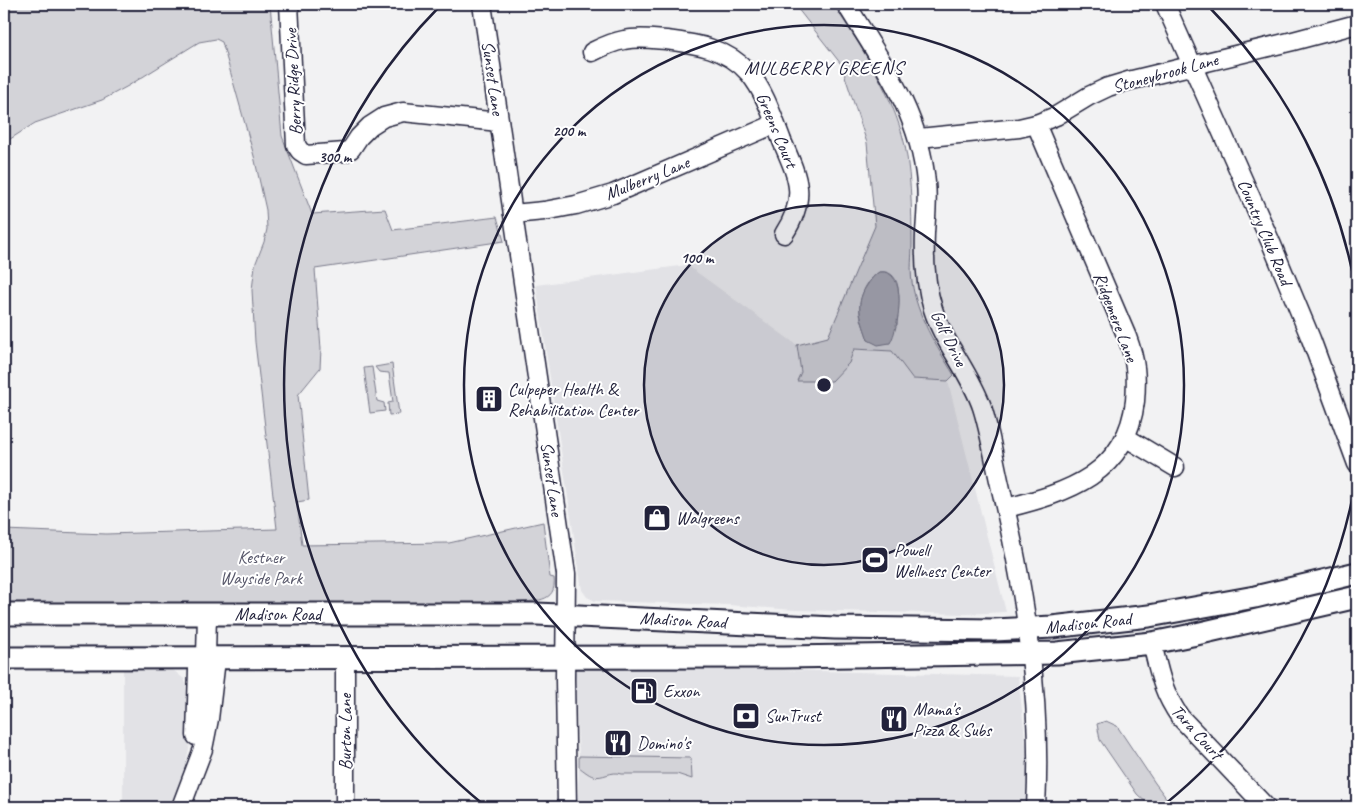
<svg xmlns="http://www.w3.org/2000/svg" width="1361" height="811" font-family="Caveat,sans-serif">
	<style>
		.built { fill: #e2e2e6 }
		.green { fill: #d3d3d8; stroke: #7a7a8a; fill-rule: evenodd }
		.water { fill: #a8a8b2; stroke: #727282 }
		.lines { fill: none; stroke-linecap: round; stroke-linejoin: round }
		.minor-casing { stroke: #22223b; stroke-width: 21 }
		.major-casing { stroke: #22223b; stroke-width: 25 }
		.minor { stroke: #fff; stroke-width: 18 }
		.major { stroke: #fff; stroke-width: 21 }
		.ring { fill: none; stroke: #22223b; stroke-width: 2.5 }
		.labels { text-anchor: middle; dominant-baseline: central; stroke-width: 4; stroke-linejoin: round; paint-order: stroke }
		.street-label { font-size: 18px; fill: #22223b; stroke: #fff }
		.poi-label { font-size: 18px; fill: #22223b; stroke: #fff; text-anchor: start }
		.park-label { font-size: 18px; fill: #57576a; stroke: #fff }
		.neighbourhood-label { font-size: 19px; letter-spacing: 1px; fill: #22223b; stroke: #fff }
		.centre { fill: #22223b; stroke: #fff; stroke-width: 2.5 }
		.ring-label { font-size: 15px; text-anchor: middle; font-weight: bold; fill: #22223b; stroke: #fff; stroke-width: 4; stroke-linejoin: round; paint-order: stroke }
	</style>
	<rect width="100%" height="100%" fill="#f2f2f3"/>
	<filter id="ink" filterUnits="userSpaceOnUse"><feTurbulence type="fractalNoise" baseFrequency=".02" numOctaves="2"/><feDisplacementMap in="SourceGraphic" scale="10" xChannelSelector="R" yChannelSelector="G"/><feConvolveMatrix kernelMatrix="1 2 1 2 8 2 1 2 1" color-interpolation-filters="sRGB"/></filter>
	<g filter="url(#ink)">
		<g class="built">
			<path d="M687,265L797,345L801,372L797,381H832L849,363L853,349L892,351L913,379L948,381L1006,612L966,614L794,610L728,605L595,601L587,597L582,590L536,285Z"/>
			<path d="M579,665L1018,676L1030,780L1028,807H578L579,756L574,674Z"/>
			<path d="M123,667L166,668L173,670L184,679L190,691L191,730L190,744L184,772L175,799L170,804H150L142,802L123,800Z"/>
		</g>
		<g class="green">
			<path d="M4,4H270L282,136L312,214L385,209L393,230L497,217L504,241L315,269L321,349L320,368L298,395L309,500L297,502L302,545L449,543L543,522L550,577L554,578C557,604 534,600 514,603L4,606V530L106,534L277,529L255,342L252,290L255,265L264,242L267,229L266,210L254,156L222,42L216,39L199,42L128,86L102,100L35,123L4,143Z"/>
			<path d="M794,4H833C860,45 888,86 902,134C911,163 912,213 912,244C912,256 910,269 912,282C917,316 936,346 954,375L948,381L913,379L892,351L854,349L849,363L832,381H797L801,372L797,345L828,337L875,226L867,143L841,64ZM879,272C906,268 898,309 897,325L868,340C866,332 861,322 860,314C858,299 866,280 879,272Z"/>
			<path d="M392,364L399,414L389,415L388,403L393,402L389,373L379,372L375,367Z"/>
			<path d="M372,367L377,401L384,403L385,411L370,413L364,368Z"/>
			<path d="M1106,721L1117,726L1155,783L1173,807H1151L1137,794L1100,740L1097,724Z"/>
			<path d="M579,756L691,758L692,779L677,774H622C611,770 603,779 593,776C589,775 583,770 579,767Z"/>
		</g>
		<path class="water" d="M879,272C909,268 899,328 890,343L878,345L868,340C862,321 854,306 866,287C870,281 873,276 879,272Z"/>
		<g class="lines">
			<defs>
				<g id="minor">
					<path d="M289,4L296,145L300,151L306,155L345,152L351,149L359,137L370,126L384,117L403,112L499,122"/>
					<path d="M482,4L566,574L565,679L567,807"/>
					<path d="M846,4C881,61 920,113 926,183C928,200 926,216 925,233C924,259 925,284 933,309C944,344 970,372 982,407C990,432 994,459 1000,485C1025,591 1042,698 1036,807"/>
					<path d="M1165,4L1272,245L1311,339L1357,464"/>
					<path d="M592,52C602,47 612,42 624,40C638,37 652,39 666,40C697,44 727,48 749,73C765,92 773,118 782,141C798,178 808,197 784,234"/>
					<path d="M919,138L1019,128L1036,124L1056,116L1089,96L1108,87L1128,81L1293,41L1357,24"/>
					<path d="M513,214L544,211L576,205L613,194L775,124"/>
					<path d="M1125,437L1175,467"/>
					<path d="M1006,508C1067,493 1127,474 1135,401C1137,376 1136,361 1127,337L1036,124"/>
					<path d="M1152,643C1159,672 1162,691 1180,717L1266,807"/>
					<path d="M196,736L198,669L206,657L207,614"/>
					<path d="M181,807L203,749L209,719L215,668L206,657"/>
					<path d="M345,807V658"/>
				</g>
				<g id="major">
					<path d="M4,614H537L835,628L994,630L1052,627L1149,616L1255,597L1357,573"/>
					<path d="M4,658L784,657L1057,653L1152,643L1192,635L1357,597"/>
				</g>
			</defs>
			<use href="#minor" class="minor-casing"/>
			<use href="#major" class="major-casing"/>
			<use href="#minor" class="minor"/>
			<use href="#major" class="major"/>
		</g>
	</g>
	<circle cx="824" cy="385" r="180" fill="#22223b" fill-opacity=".12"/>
	<g class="ring">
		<circle cx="824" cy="385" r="180"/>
		<circle cx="824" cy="385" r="360"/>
		<path d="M1357 474A540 540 0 0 1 1164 805M484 805A540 540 0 0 1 439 7M1209 7A540 540 0 0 1 1357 296"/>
	</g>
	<defs>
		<symbol id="building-square" viewBox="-11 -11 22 22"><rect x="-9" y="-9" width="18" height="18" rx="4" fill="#22223b" stroke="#fff"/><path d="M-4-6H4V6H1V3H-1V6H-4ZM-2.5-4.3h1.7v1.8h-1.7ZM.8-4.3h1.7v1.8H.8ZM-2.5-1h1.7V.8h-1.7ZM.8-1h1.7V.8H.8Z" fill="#fff"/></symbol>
		<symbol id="shop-square" viewBox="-11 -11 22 22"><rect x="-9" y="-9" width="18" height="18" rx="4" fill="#22223b" stroke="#fff"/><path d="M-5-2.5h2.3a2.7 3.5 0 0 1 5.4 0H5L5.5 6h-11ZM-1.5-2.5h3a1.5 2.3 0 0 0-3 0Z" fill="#fff"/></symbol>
		<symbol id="stadium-square" viewBox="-11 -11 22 22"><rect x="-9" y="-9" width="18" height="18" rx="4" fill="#22223b" stroke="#fff"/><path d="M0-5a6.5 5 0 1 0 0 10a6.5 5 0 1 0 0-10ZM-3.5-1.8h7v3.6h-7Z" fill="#fff"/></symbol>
		<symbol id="fuel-square" viewBox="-11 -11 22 22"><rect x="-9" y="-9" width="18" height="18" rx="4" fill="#22223b" stroke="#fff"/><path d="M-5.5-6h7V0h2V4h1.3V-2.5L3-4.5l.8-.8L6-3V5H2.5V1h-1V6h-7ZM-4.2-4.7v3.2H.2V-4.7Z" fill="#fff"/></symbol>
		<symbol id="bank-square" viewBox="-11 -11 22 22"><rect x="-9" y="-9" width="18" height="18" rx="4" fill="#22223b" stroke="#fff"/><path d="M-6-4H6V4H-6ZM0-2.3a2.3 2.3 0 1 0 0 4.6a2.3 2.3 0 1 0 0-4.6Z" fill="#fff"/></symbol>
		<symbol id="restaurant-square" viewBox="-11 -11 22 22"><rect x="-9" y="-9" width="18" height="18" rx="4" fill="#22223b" stroke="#fff"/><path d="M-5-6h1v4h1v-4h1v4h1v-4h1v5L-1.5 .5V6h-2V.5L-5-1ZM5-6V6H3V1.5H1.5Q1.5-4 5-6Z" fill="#fff"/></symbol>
	</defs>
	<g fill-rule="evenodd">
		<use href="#building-square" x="473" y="383" width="32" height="32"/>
		<use href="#shop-square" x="641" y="502" width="32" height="32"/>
		<use href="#stadium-square" x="859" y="544" width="32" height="32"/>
		<use href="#fuel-square" x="628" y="675" width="32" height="32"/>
		<use href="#bank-square" x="730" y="700" width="32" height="32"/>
		<use href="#restaurant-square" x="878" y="703" width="32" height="32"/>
		<use href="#restaurant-square" x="602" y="727" width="32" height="32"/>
	</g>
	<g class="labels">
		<g class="street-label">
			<text transform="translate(1165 73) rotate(-15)">Stoneybrook Lane</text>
			<text transform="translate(493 78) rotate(82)">Sunset Lane</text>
			<text transform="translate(293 82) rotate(-93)">Berry Ridge Drive</text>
			<text transform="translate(777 130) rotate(67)">Greens Court</text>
			<text transform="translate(647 178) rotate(-22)">Mulberry Lane</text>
			<text transform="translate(1265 232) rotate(67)">Country Club Road</text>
			<text transform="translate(1116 317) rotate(69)">Ridgemere Lane</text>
			<text transform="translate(949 338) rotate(64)">Golf Drive</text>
			<text transform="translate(552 479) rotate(82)">Sunset Lane</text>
			<text x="278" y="614">Madison Road</text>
			<text transform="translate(683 620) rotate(3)">Madison Road</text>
			<text transform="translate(1088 623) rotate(-6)">Madison Road</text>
			<text transform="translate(345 732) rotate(-90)">Burton Lane</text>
			<text transform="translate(1197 732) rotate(48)">Tara Court</text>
		</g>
		<g class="poi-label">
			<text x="508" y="389">Culpeper Health &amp;<tspan x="508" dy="21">Rehabilitation Center</tspan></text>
			<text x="676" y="518">Walgreens</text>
			<text x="894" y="550">Powell<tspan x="894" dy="21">Wellness Center</tspan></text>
			<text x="663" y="691">Exxon</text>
			<text x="913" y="709">Mama's<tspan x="913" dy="21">Pizza &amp; Subs</tspan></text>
			<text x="765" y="716">SunTrust</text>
			<text x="637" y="743">Domino's</text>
		</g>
		<g class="park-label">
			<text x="261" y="557">Kestner<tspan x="261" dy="21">Wayside Park</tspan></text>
		</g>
		<g class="neighbourhood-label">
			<text x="824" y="68">MULBERRY GREENS</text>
		</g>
	</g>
	<circle cx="824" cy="385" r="8" class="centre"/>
	<g class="ring-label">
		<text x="569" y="136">200 m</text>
		<text x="335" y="162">300 m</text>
		<text x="697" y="263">100 m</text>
	</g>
	<rect width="1361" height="811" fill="none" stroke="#fff" stroke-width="20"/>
	<rect x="10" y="10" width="1341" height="791" fill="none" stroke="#22223b" stroke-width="2" filter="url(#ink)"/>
</svg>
